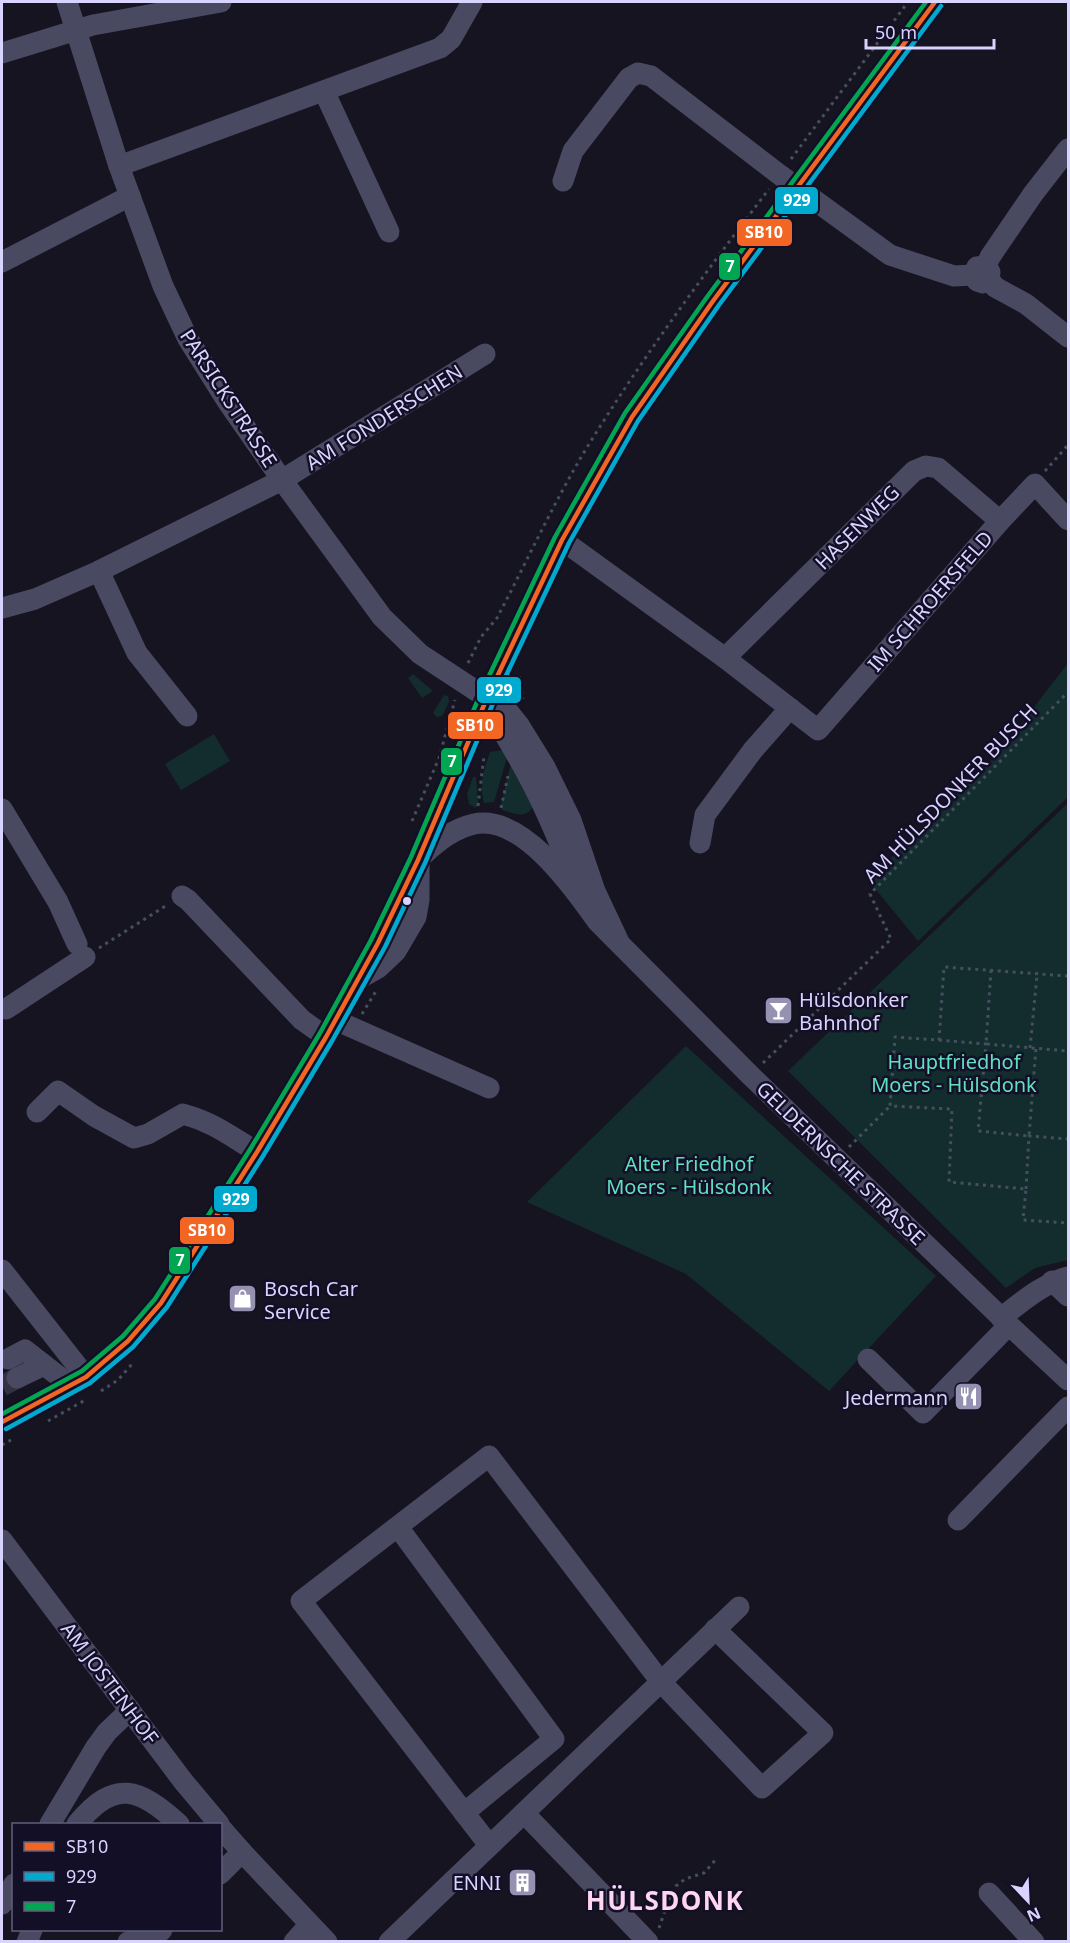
<svg xmlns="http://www.w3.org/2000/svg" width="1070" height="1943" font-family="'Noto Sans',sans-serif">
	<style>
		.green { fill: #132c2d }
		.lines { fill: none; stroke-linecap: round; stroke-linejoin: round }
		.minor-tunnel { stroke: #333142; stroke-width: 21; stroke-dasharray: 21 10; stroke-linecap: butt }
		.path { stroke: #44505f; stroke-width: 3; stroke-dasharray: 3 4.5; stroke-linecap: butt }
		.minor { stroke: #4a4962; stroke-width: 21 }
		.bus-1-casing { stroke: #130f26; stroke-width: 9 }
		.bus-2-casing { stroke: #130f26; stroke-width: 9 }
		.bus-3-casing { stroke: #130f26; stroke-width: 9 }
		.bus-1 { stroke: #f26522; stroke-width: 4.5 }
		.bus-2 { stroke: #00a9ce; stroke-width: 4.5 }
		.bus-3 { stroke: #00a651; stroke-width: 4.5 }
		.bus-dot { fill: #d9d4ff; stroke: #130f26; stroke-width: 2 }
		.labels { text-anchor: middle; dominant-baseline: central; stroke-width: 5; stroke-linejoin: round; paint-order: stroke }
		.street-label { font-size: 20px; fill: #d9d4ff; stroke: #130f26 }
		.poi-label { font-size: 20px; fill: #d9d4ff; stroke: #130f26; text-anchor: start }
		.park-label { font-size: 20px; fill: #5fe0c0; stroke: #130f26 }
		.district-label { font-size: 26px; font-weight: bold; letter-spacing: 1.5px; fill: #ffd6f0; stroke: #130f26 }
		.line-badge { stroke: #130f26; stroke-width: 2 }
		.badge-label { font-size: 16px; text-anchor: middle; font-weight: bold; fill: #fff }
	</style>
	<rect width="100%" height="100%" fill="#161421"/>
	<g class="green">
		<path d="M1068,663V797L918,941L868,880L998,754Z"/>
		<path d="M413,674L433,691L422,698L408,678Z"/>
		<path d="M444,695L448,696L449,702L442,716L437,717L433,713Z"/>
		<path d="M214,734L230,761L181,790L165,764Z"/>
		<path d="M503,750L507,758L494,802L484,803C479,785 484,769 490,752Z"/>
		<path d="M512,759L533,806C526,820 514,813 502,810L501,804Z"/>
		<path d="M473,777H476L478,802L476,808L469,804L467,794Z"/>
		<path d="M1068,803V1260L1035,1268L1006,1288L788,1071Z"/>
		<path d="M686,1046L936,1276L829,1391L686,1274L527,1202Z"/>
	</g>
	<g class="lines">
		<path class="minor-tunnel" d="M2,1386L17,1378"/>
		<g class="path">
			<path d="M791,159L908,2"/>
			<path d="M1045,471L1068,445"/>
			<path d="M468,663L481,637L497,618C526,563 554,502 586,449C642,358 705,273 769,189"/>
			<path d="M519,676L523,699"/>
			<path d="M478,806L484,756"/>
			<path d="M501,808L508,776"/>
			<path d="M412,821L439,758L455,700"/>
			<path d="M99,948L167,905"/>
			<path d="M991,970L986,1044L1068,1051"/>
			<path d="M1068,976L944,967L939,1040L895,1037L890,1106L952,1109L949,1182L1026,1189L1023,1220L1068,1223"/>
			<path d="M362,1014L376,991"/>
			<path d="M939,1040L986,1044L978,1131L1029,1136L1036,1048"/>
			<path d="M1030,1048L1037,975"/>
			<path d="M763,1063L891,939L870,894L1068,692"/>
			<path d="M849,1147L890,1106"/>
			<path d="M1026,1189L1029,1136L1068,1139"/>
			<path d="M101,1391L118,1380L132,1364"/>
			<path d="M48,1421L87,1399"/>
			<path d="M2,1445L11,1440"/>
			<path d="M659,1928L669,1899L676,1886L685,1879L704,1873L717,1858"/>
		</g>
		<g class="minor">
			<path d="M67,2L119,166L163,286L188,339L227,401L282,480L382,617L420,654L487,698L503,705L519,725L545,767L571,820L595,891L618,940"/>
			<path d="M2,53L93,25L221,2"/>
			<path d="M324,91L389,232"/>
			<path d="M119,166L440,48L451,39L472,2"/>
			<path d="M563,181L573,151L629,78L638,73L651,76L780,175L890,255L954,276L973,275"/>
			<path d="M2,262L130,196"/>
			<path d="M986,266L990,257L1033,194L1068,149"/>
			<path d="M989,279L983,283L977,281L973,275L977,267L986,266L990,272L989,279L995,287L1026,304L1068,337"/>
			<path d="M562,540L725,658L818,730L1000,521L1035,484L1068,520"/>
			<path d="M99,571L137,653L187,716"/>
			<path d="M2,608L35,599L99,571L282,480L485,354"/>
			<path d="M725,658L914,471L926,466L938,468L1000,521"/>
			<path d="M487,698C497,725 513,747 526,772C545,807 561,845 575,882"/>
			<path d="M2,809L58,902L77,944"/>
			<path d="M700,843L705,815L753,750L790,708"/>
			<path d="M423,855C438,841 453,829 474,824C522,814 573,887 597,921L750,1075L1009,1325L1068,1380"/>
			<path d="M182,896L188,900L302,1020L326,1037"/>
			<path d="M362,977L378,968L396,951L416,917L419,900V863"/>
			<path d="M6,1009L85,957"/>
			<path d="M335,1020L489,1088"/>
			<path d="M37,1112L58,1091L94,1116L134,1138L148,1134L183,1114C215,1123 230,1136 257,1152"/>
			<path d="M2,1270L86,1377"/>
			<path d="M1052,1281L1068,1296"/>
			<path d="M1001,1318C1023,1301 1042,1284 1068,1277"/>
			<path d="M8,1359L25,1350L70,1385"/>
			<path d="M868,1359L923,1413L1009,1325"/>
			<path d="M17,1378L44,1365"/>
			<path d="M2,1422L86,1377L128,1341L161,1303L257,1152L326,1037L378,943L418,860L487,698L562,540L632,417L713,301L935,2"/>
			<path d="M958,1520L1068,1407"/>
			<path d="M398,1527L554,1739L464,1813"/>
			<path d="M2,1540L183,1781L219,1824"/>
			<path d="M524,1813L648,1942"/>
			<path d="M50,1824L96,1747L107,1732L130,1710"/>
			<path d="M77,1824C115,1778 139,1788 179,1824"/>
			<path d="M220,1827L242,1852L327,1942"/>
			<path d="M489,1845L301,1601L489,1456L661,1682L762,1788L823,1733L715,1629"/>
			<path d="M220,1874L242,1852"/>
			<path d="M989,1893L1034,1942"/>
			<path d="M2,1904L14,1884"/>
			<path d="M27,1942L32,1930"/>
			<path d="M128,1942L151,1939L162,1930"/>
			<path d="M294,1942L310,1924"/>
			<path d="M389,1942L739,1607"/>
		</g>
		<defs>
			<path id="bus-1" d="M2,1422L86,1377L128,1341L161,1303L257,1152L326,1037L378,943L418,860L487,698L562,540L632,417L713,301L935,2"/>
			<path id="bus-2" d="M6,1429L90,1383L133,1347L167,1307L263,1156L332,1041L385,947L425,863L494,701L569,543L638,421L719,305L941,6"/>
			<path id="bus-3" d="M2,1414L82,1371L123,1336L155,1299L251,1148L320,1033L371,940L411,857L480,695L555,537L625,413L707,297L926,2"/>
		</defs>
		<use href="#bus-1" class="bus-1-casing"/>
		<use href="#bus-2" class="bus-2-casing"/>
		<use href="#bus-3" class="bus-3-casing"/>
		<use href="#bus-1" class="bus-1"/>
		<use href="#bus-2" class="bus-2"/>
		<use href="#bus-3" class="bus-3"/>
	</g>
	<defs>
		<symbol id="bar-square" viewBox="-11 -11 22 22"><rect x="-9" y="-9" width="18" height="18" rx="4" fill="#9591b1" stroke="#130f26"/><path d="M-6-5H6L.8 .8V4.5H3.5V6h-7V4.5H-.8V.8Z" fill="#fff"/></symbol>
		<symbol id="shop-square" viewBox="-11 -11 22 22"><rect x="-9" y="-9" width="18" height="18" rx="4" fill="#9591b1" stroke="#130f26"/><path d="M-5-2.5h2.3a2.7 3.5 0 0 1 5.4 0H5L5.5 6h-11ZM-1.5-2.5h3a1.5 2.3 0 0 0-3 0Z" fill="#fff"/></symbol>
		<symbol id="restaurant-square" viewBox="-11 -11 22 22"><rect x="-9" y="-9" width="18" height="18" rx="4" fill="#9591b1" stroke="#130f26"/><path d="M-5-6h1v4h1v-4h1v4h1v-4h1v5L-1.5 .5V6h-2V.5L-5-1ZM5-6V6H3V1.5H1.5Q1.5-4 5-6Z" fill="#fff"/></symbol>
		<symbol id="building-square" viewBox="-11 -11 22 22"><rect x="-9" y="-9" width="18" height="18" rx="4" fill="#9591b1" stroke="#130f26"/><path d="M-4-6H4V6H1V3H-1V6H-4ZM-2.5-4.3h1.7v1.8h-1.7ZM.8-4.3h1.7v1.8H.8ZM-2.5-1h1.7V.8h-1.7ZM.8-1h1.7V.8H.8Z" fill="#fff"/></symbol>
	</defs>
	<g fill-rule="evenodd">
		<use href="#bar-square" x="762" y="994" width="33" height="33"/>
		<use href="#shop-square" x="226" y="1282" width="33" height="33"/>
		<use href="#restaurant-square" x="952" y="1380" width="33" height="33"/>
		<use href="#building-square" x="506" y="1866" width="33" height="33"/>
	</g>
	<circle class="bus-dot" cx="407" cy="901" r="5"/>
	<g class="labels">
		<g class="street-label">
			<text transform="translate(229 398) rotate(57)">PARSICKSTRASSE</text>
			<text transform="translate(384 417) rotate(-32)">AM FONDERSCHEN</text>
			<text transform="translate(857 527) rotate(-45)">HASENWEG</text>
			<text transform="translate(930 601) rotate(-49)">IM SCHROERSFELD</text>
			<text transform="translate(950 793) rotate(-46)">AM HÜLSDONKER BUSCH</text>
			<text transform="translate(841 1163) rotate(44)">GELDERNSCHE STRASSE</text>
			<text transform="translate(110 1683) rotate(53)">AM JOSTENHOF</text>
		</g>
		<g class="poi-label">
			<text x="799" y="999">Hülsdonker<tspan x="799" dy="23">Bahnhof</tspan></text>
			<text x="264" y="1288">Bosch Car<tspan x="264" dy="23">Service</tspan></text>
			<text x="948" y="1397" text-anchor="end">Jedermann</text>
			<text x="501" y="1882" text-anchor="end">ENNI</text>
		</g>
		<g class="park-label">
			<text x="954" y="1061">Hauptfriedhof<tspan x="954" dy="23">Moers - Hülsdonk</tspan></text>
			<text x="689" y="1163">Alter Friedhof<tspan x="689" dy="23">Moers - Hülsdonk</tspan></text>
		</g>
		<g class="district-label">
			<text x="665" y="1900">HÜLSDONK</text>
		</g>
	</g>
	<g class="line-badge">
		<rect x="774" y="186" width="45" height="29" rx="6" fill="#00a9ce"/>
		<rect x="736" y="218" width="57" height="29" rx="6" fill="#f26522"/>
		<rect x="718" y="252" width="23" height="29" rx="6" fill="#00a651"/>
		<rect x="476" y="676" width="46" height="28" rx="6" fill="#00a9ce"/>
		<rect x="447" y="711" width="57" height="29" rx="6" fill="#f26522"/>
		<rect x="440" y="747" width="23" height="29" rx="6" fill="#00a651"/>
		<rect x="213" y="1185" width="45" height="28" rx="6" fill="#00a9ce"/>
		<rect x="179" y="1216" width="56" height="29" rx="6" fill="#f26522"/>
		<rect x="168" y="1246" width="23" height="29" rx="6" fill="#00a651"/>
	</g>
	<g class="badge-label">
		<text x="797" y="206">929</text>
		<text x="764" y="238">SB10</text>
		<text x="730" y="272">7</text>
		<text x="499" y="696">929</text>
		<text x="475" y="731">SB10</text>
		<text x="452" y="767">7</text>
		<text x="236" y="1205">929</text>
		<text x="207" y="1236">SB10</text>
		<text x="180" y="1266">7</text>
	</g>
	<rect width="1070" height="1943" fill="none" stroke="#d9d4ff" stroke-width="6"/>
	<rect x="12" y="1823" width="210" height="108" fill="#130f26" stroke="#625e7d" stroke-width="1.5"/>
	<rect x="24" y="1842" width="30" height="9" fill="#f26522" stroke="#625e7d" stroke-width="1.5"/>
	<text x="66" y="1853" font-size="18" fill="#d9d4ff">SB10</text>
	<rect x="24" y="1872" width="30" height="9" fill="#00a9ce" stroke="#625e7d" stroke-width="1.5"/>
	<text x="66" y="1883" font-size="18" fill="#d9d4ff">929</text>
	<rect x="24" y="1902" width="30" height="9" fill="#00a651" stroke="#625e7d" stroke-width="1.5"/>
	<text x="66" y="1913" font-size="18" fill="#d9d4ff">7</text>
	<g transform="translate(1028 1901) rotate(157)" stroke="#130f26" stroke-width="4.5" paint-order="stroke">
	<path d="M0-4.5L10 22L0 15L-10 22Z" fill="#d9d4ff"/>
	<text y="-9" font-size="16" font-weight="bold" text-anchor="middle" fill="#d9d4ff">N</text>
	</g>
	<path d="M866 39v9h128v-9" fill="none" stroke="#d9d4ff" stroke-width="3"/>
	<text x="875" y="39" font-size="18" fill="#d9d4ff" stroke="#130f26" stroke-width="4.5" paint-order="stroke">50 m</text>
</svg>
